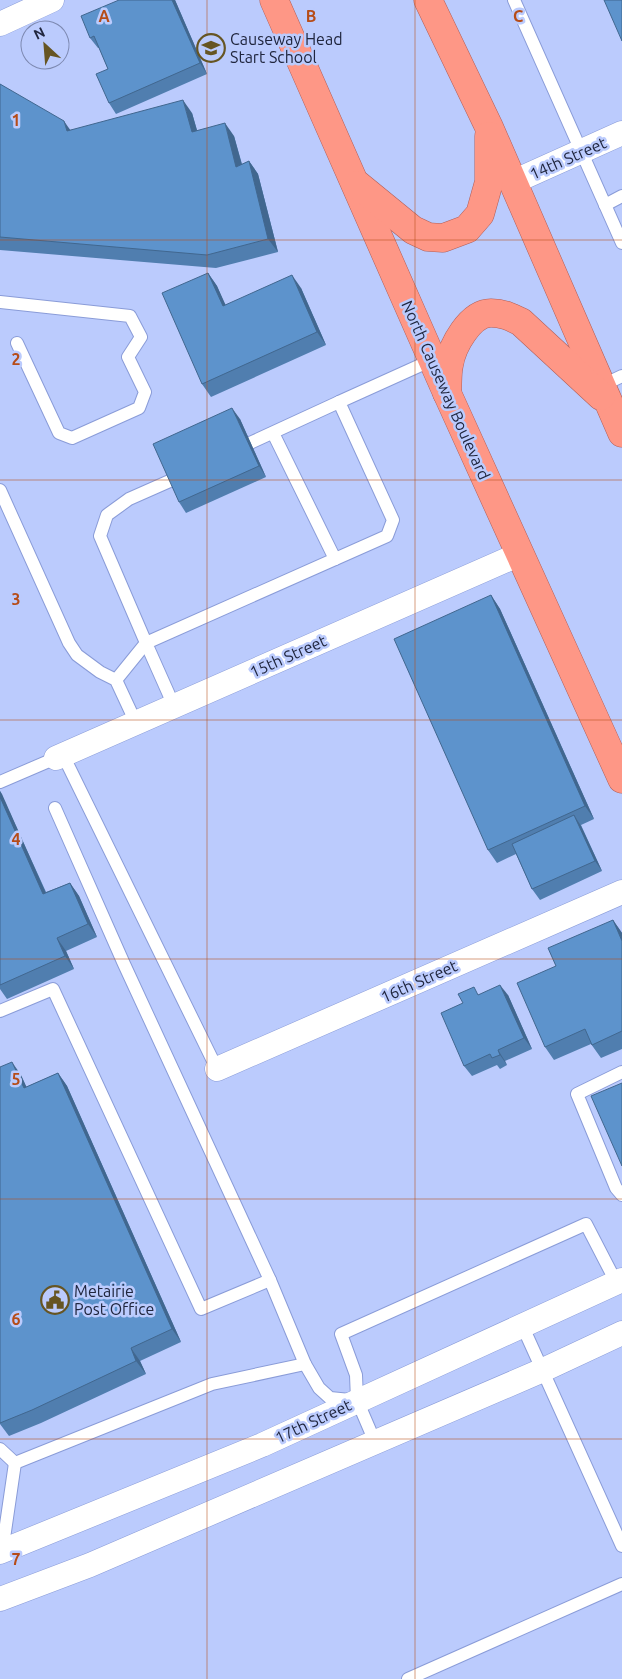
<svg xmlns="http://www.w3.org/2000/svg" width="622" height="1679" font-family="Ubuntu,sans-serif">
	<style>
		.lines { fill: none; stroke-linecap: round; stroke-linejoin: round }
		.service-casing { stroke: #8a9cd8; stroke-width: 14 }
		.minor-casing { stroke: #8a9cd8; stroke-width: 25 }
		.trunk-casing { stroke: #b05f59; stroke-width: 29 }
		.service { stroke: #fff; stroke-width: 12 }
		.minor { stroke: #fff; stroke-width: 24 }
		.trunk { stroke: #fe9786; stroke-width: 28 }
		.wall { fill: #507eaf }
		.shaded-wall { fill: #41678f }
		.building { fill: #5d93cc; stroke: #41678f }
		.grid { fill: none; stroke: #b64c18; stroke-width: 1; stroke-opacity: 0.55 }
		.labels { text-anchor: middle; dominant-baseline: central; stroke-width: 5; stroke-linejoin: round; paint-order: stroke }
		.poi-label { font-size: 16px; fill: #20263e; stroke: #bbcbfd; text-anchor: start }
		.street-label { font-size: 16px; fill: #20263e; stroke: #bbcbfd }
		.grid-label { font-size: 16px; text-anchor: middle; font-weight: bold; fill: #b64c18; stroke: #bbcbfd; stroke-width: 5; stroke-linejoin: round; paint-order: stroke }
	</style>
	<rect width="100%" height="100%" fill="#bbcbfd"/>
	<g class="lines">
		<defs>
			<g id="service">
				<path d="M514,0L622,243"/>
				<path d="M605,205L622,196"/>
				<path d="M0,302L130,316L141,337L128,357L145,392L139,408L72,438L59,433L17,343"/>
				<path d="M601,386L622,376"/>
				<path d="M273,433L335,559"/>
				<path d="M250,443L339,402"/>
				<path d="M0,490L69,643L77,655L100,672L116,680L136,723"/>
				<path d="M116,680L146,643L100,536L107,515L129,499L172,480"/>
				<path d="M174,706L146,643L387,536L393,520L339,402L432,360"/>
				<path d="M63,755L217,1069"/>
				<path d="M0,782L56,758"/>
				<path d="M0,1011L53,989L201,1309L270,1280L124,964L55,808"/>
				<path d="M622,1072L577,1094L616,1188L622,1195"/>
				<path d="M270,1280L305,1364"/>
				<path d="M522,1325L622,1546"/>
				<path d="M375,1442L357,1400L356,1375L341,1334L586,1224L616,1282"/>
				<path d="M0,1449L15,1463"/>
				<path d="M15,1463L212,1384L305,1364L319,1388L330,1398L350,1400"/>
				<path d="M2,1552L15,1463"/>
				<path d="M408,1679L622,1584"/>
			</g>
			<g id="minor">
				<path d="M0,24L52,0"/>
				<path d="M513,182L622,133"/>
				<path d="M56,758L520,554"/>
				<path d="M217,1069L622,892"/>
				<path d="M0,1552L262,1445L622,1280"/>
				<path d="M0,1599L90,1565L543,1370L622,1333"/>
			</g>
			<g id="trunk">
				<path d="M274,0L447,393L622,779"/>
				<path d="M428,0L489,127L622,433"/>
				<path d="M358,185L413,230L428,237L443,238L467,229L480,214L489,182V136"/>
				<path d="M447,393C448,383 447,374 449,365C452,346 470,313 491,313C503,313 511,317 521,322L601,396"/>
			</g>
		</defs>
		<use href="#service" class="service-casing"/>
		<use href="#minor" class="minor-casing"/>
		<use href="#trunk" class="trunk-casing"/>
		<use href="#service" class="service"/>
		<use href="#minor" class="minor"/>
		<use href="#trunk" class="trunk"/>
	</g>
	<g class="wall">
		<path d="M119,0H175L207,74L116,114L109,103L108,69L99,48H98L90,38Z"/>
		<path d="M0,84L70,130L192,113L197,130L234,136L242,164L249,161L258,174L278,252L216,268L0,250Z"/>
		<path d="M208,273L217,286L225,305L301,288L326,345L211,397L202,384Z"/>
		<path d="M240,419L266,477L186,513L179,502Z"/>
		<path d="M491,595L500,609L594,819L581,825L602,871L540,900L532,889L516,854L497,863L488,850Z"/>
		<path d="M0,791L46,892L70,883L79,896L97,937L66,951L74,969L7,999L0,989Z"/>
		<path d="M613,920L622,933V1049L601,1058L591,1044L554,1060L545,1047L556,966Z"/>
		<path d="M480,994L508,995L532,1049L505,1061L507,1065L500,1069L497,1065L472,1076L464,1066L463,1003Z"/>
		<path d="M0,1067L21,1075L26,1087L58,1073L67,1086L181,1342L140,1361L146,1374L41,1423L9,1436L0,1424Z"/>
	</g>
	<g class="shaded-wall">
		<path d="M172,0H175L207,74L200,63Z"/>
		<path d="M183,100L192,113L201,145L192,132Z"/>
		<path d="M64,121L73,134L67,131Z"/>
		<path d="M225,123L234,136L246,180L236,167Z"/>
		<path d="M249,161L258,174L278,252L268,239Z"/>
		<path d="M208,273L217,286L232,319L223,306Z"/>
		<path d="M292,275L301,288L326,345L317,332Z"/>
		<path d="M232,408L240,419L266,477L259,466Z"/>
		<path d="M491,595L500,609L594,819L585,806Z"/>
		<path d="M0,791L2,794L52,907L43,894L0,797Z"/>
		<path d="M574,815L581,826L602,871L595,861Z"/>
		<path d="M70,883L79,896L97,937L88,924Z"/>
		<path d="M613,920L622,933V941Z"/>
		<path d="M57,938L66,951L74,969L65,956Z"/>
		<path d="M500,985L508,995L532,1049L524,1038Z"/>
		<path d="M498,1050L505,1061L507,1065L500,1055Z"/>
		<path d="M12,1062L21,1075L33,1101L24,1088Z"/>
		<path d="M58,1073L67,1086L181,1342L172,1329Z"/>
		<path d="M131,1348L140,1361L146,1374L136,1361Z"/>
	</g>
	<g class="building">
		<path d="M119,0H172L200,63L109,103L96,74L108,69L94,36L90,38L81,16Z"/>
		<path d="M604,0H622V41Z"/>
		<path d="M0,84L64,121L67,131L183,100L192,132L225,123L236,167L249,161L268,239L207,255L0,237Z"/>
		<path d="M208,273L223,306L292,275L317,332L202,384L162,293Z"/>
		<path d="M232,408L259,466L179,502L153,444Z"/>
		<path d="M491,595L585,806L488,850L394,639Z"/>
		<path d="M0,797L43,894L70,883L88,924L57,938L65,956L0,985Z"/>
		<path d="M574,815L595,861L532,889L512,844Z"/>
		<path d="M613,920L622,941V1031L592,1045L585,1029L545,1047L517,983L556,966L548,948Z"/>
		<path d="M500,985L524,1038L498,1050L500,1055L492,1058L490,1054L464,1066L441,1013L463,1003L458,994L474,987L478,995Z"/>
		<path d="M12,1062L24,1088L58,1073L172,1329L131,1348L136,1361L32,1410L0,1423V1067Z"/>
		<path d="M622,1083V1166L591,1096Z"/>
	</g>
	<path class="grid" d="M207,0V1679M415,0V1679M0,240H622M0,480H622M0,720H622M0,959H622M0,1199H622M0,1439H622"/>
	<defs>
		<symbol id="school-ring" viewBox="-11 -11 22 22"><circle r="9.5" fill="#bbcbfd" stroke="#665523" stroke-width="1.5"/><path d="M0-5L7-2L0 1L-7-2ZM-4 1L0 2.5L4 1V4Q0 6-4 4Z" fill="#665523"/></symbol>
		<symbol id="civic-ring" viewBox="-11 -11 22 22"><circle r="9.5" fill="#bbcbfd" stroke="#665523" stroke-width="1.5"/><path d="M-.6-6.5H3V-4.5H.6V-3L4-1V1h2V6H-6V1h2V-1L-.6-3ZM-1.2 2.5V6h2.4V2.5Z" fill="#665523"/></symbol>
	</defs>
	<g fill-rule="evenodd">
		<use href="#school-ring" x="195" y="32" width="32" height="32"/>
		<use href="#civic-ring" x="39" y="1284" width="32" height="32"/>
	</g>
	<g class="labels">
		<g class="poi-label">
			<text x="230" y="39">Causeway Head<tspan x="230" dy="18">Start School</tspan></text>
			<text x="74" y="1291">Metairie<tspan x="74" dy="18">Post Office</tspan></text>
		</g>
		<g class="street-label">
			<text transform="translate(568 158) rotate(-24)">14th Street</text>
			<text transform="translate(446 390) rotate(66)">North Causeway Boulevard</text>
			<text transform="translate(288 656) rotate(-24)">15th Street</text>
			<text transform="translate(419 981) rotate(-24)">16th Street</text>
			<text transform="translate(313 1421) rotate(-25)">17th Street</text>
		</g>
	</g>
	<g class="grid-label">
		<text x="104" y="22">A</text>
		<text x="311" y="22">B</text>
		<text x="518" y="22">C</text>
		<text x="16" y="126">1</text>
		<text x="16" y="365">2</text>
		<text x="16" y="605">3</text>
		<text x="16" y="845">4</text>
		<text x="16" y="1085">5</text>
		<text x="16" y="1325">6</text>
		<text x="16" y="1565">7</text>
	</g>
	<g transform="translate(45 45) rotate(334)"><circle r="24" fill="#bbcbfd" stroke="#7d89b1"/>
	<path d="M0-4L9 19L0 12L-9 19Z" fill="#665523"/>
	<text y="-8" font-size="14" font-weight="bold" text-anchor="middle" fill="#20263e">N</text>
	</g>
</svg>
